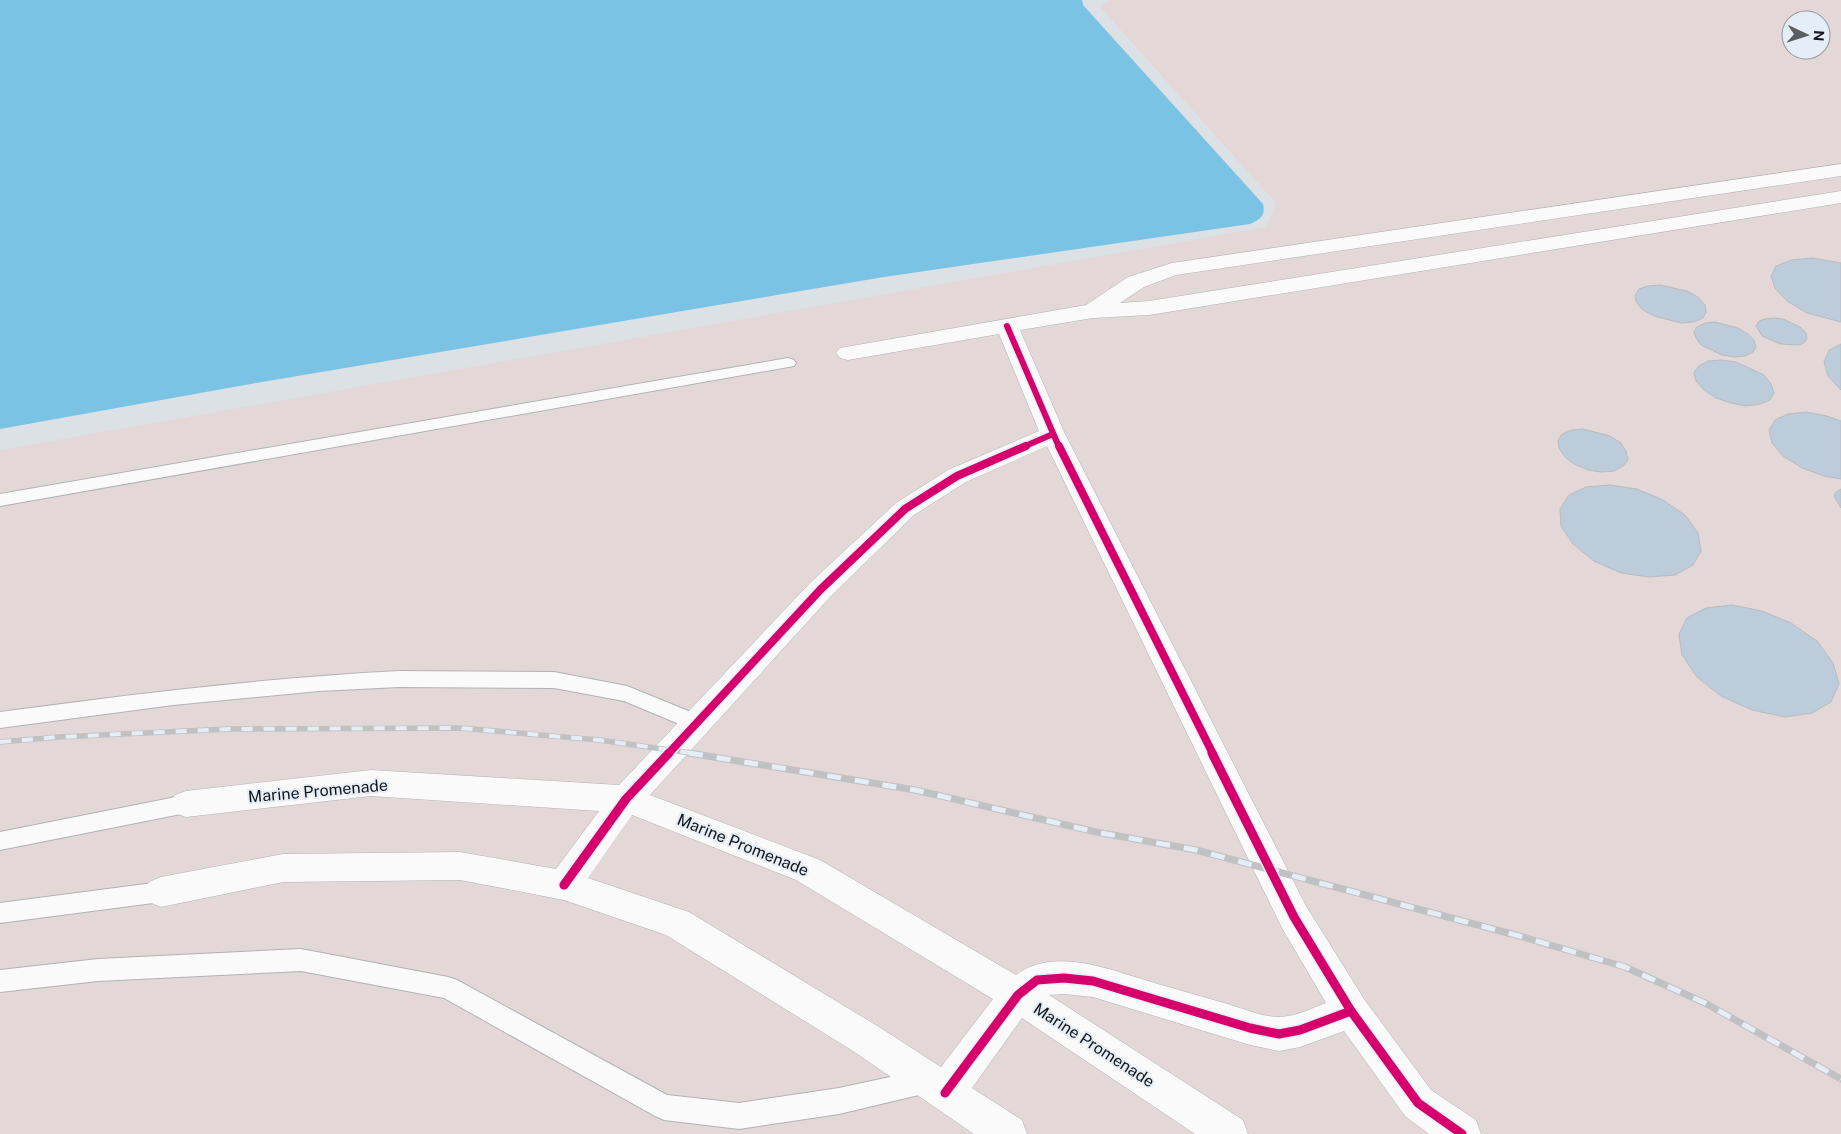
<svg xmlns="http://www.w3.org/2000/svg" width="1841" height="1134" font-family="'Public Sans',sans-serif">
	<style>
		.industrial { fill: #e3d7d7; fill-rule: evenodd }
		.water { fill: #7bc3e4 }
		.building { fill: #bdccda; stroke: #b8bcbf }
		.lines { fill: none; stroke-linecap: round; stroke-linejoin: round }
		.lane-casing { stroke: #afb3b6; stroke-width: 2 }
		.secondary-casing { stroke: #afb3b6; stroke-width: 1 }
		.lane { fill: #fafafb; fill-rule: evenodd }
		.secondary { fill: #fafafb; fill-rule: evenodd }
		.rail-far1-casing { stroke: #bfc1c2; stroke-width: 5.5 }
		.rail-casing { stroke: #bfc1c2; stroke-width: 7 }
		.rail-far1 { stroke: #e5eef7; stroke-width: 4; stroke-dasharray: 11; stroke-linecap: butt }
		.rail { stroke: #e5eef7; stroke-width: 5; stroke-dasharray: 14; stroke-linecap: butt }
		.cycleway-far2-casing { stroke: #e5eef7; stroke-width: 9 }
		.cycleway-far1-casing { stroke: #e5eef7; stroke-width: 11 }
		.cycleway-casing { stroke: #e5eef7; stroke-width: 12 }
		.cycleway-far2 { stroke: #d6006c; stroke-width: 6 }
		.cycleway-far1 { stroke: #d6006c; stroke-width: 8 }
		.cycleway { stroke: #d6006c; stroke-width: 9 }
		.labels { text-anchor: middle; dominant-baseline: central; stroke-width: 4; stroke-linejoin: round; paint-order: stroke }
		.near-street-label { font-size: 16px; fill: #14171a; stroke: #e5eef7 }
	</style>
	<rect width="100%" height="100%" fill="#dce1e5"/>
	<path class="industrial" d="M1109,0H1841V1134H0V450L1266,227L1276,203L1100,7ZM1791,20H1821V50H1791Z"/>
	<path class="water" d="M0,0H1082L1083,5L1263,204C1266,215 1260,220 1250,224L884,277L256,383L0,429Z"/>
	<g class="building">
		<path d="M1812,258L1841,263V322L1807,313L1787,301L1775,288L1771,276L1776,266L1791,260Z"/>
		<path d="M1660,285L1687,291L1698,297L1705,305L1706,312L1703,318L1694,322L1681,323L1654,316L1643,310L1636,302L1635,295L1639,289L1648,286Z"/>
		<path d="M1773,318L1783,319L1800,327L1806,333L1807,338L1805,342L1799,345L1780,344L1762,336L1756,326L1759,321L1765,319Z"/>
		<path d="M1715,322L1738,328L1748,334L1754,340L1756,347L1753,352L1745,356L1735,357L1722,355L1701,345L1696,338L1694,332L1697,327L1705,323Z"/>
		<path d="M1841,344V390L1828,376L1824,362L1829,350Z"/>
		<path d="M1721,360L1736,362L1764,375L1771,384L1774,393L1770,400L1760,404L1746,406L1731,403L1716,398L1704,390L1696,381L1694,372L1699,366L1708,361Z"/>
		<path d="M1806,412L1827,416L1841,421V479L1824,476L1802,468L1783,456L1772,443L1769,430L1775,420L1788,414Z"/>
		<path d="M1583,429L1610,436L1621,443L1626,451L1628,460L1623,466L1614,471L1601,472L1588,470L1574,464L1565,457L1559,448L1558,441L1562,434L1572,430Z"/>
		<path d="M1610,485L1637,489L1663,500L1685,515L1698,533L1701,551L1693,565L1675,575L1649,577L1621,573L1594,561L1573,544L1561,526L1560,509L1569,495L1586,487Z"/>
		<path d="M1841,489V508L1834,496L1836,492Z"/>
		<path d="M1732,605L1762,611L1791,623L1817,641L1833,663L1839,684L1831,702L1812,713L1785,717L1752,710L1721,696L1697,677L1682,655L1679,634L1687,618L1706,608Z"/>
	</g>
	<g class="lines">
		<defs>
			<g id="lane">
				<path d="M788,358L794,360L796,363L794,366L0,506V494Z"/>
				<path d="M399,671L554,672L627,686L703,717L706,723L703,729L696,731L624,701L554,688L399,687L319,691L173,705L0,728V712C133,694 265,678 399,671Z"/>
				<path d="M186,795L194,798L197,804L194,810L186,813L0,850V832Z"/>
				<path d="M161,882L169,885L173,892L169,899L161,902L0,923V903Z"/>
				<path d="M301,949L448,977L457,980L667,1095L739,1103L839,1088L927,1069L936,1072L940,1081L936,1090L927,1093L839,1114L739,1129L664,1120L655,1116L444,998L301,971L98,981L0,992V970L98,959Z"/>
			</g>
			<path id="secondary" d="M1841,164V176L1176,275L1144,287L1120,303L1149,301L1841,191V203L1149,315L1093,318L1020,330L1065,434L1306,906L1364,999L1431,1090L1476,1120L1481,1134H1429L1405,1116L1344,1031L1300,1047L1279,1051L1250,1045L1093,997L1064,994L1049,995L1243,1120L1248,1134H1195L1022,1018L972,1088L1022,1120L1027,1134H974L853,1051L666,935L564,900L460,880L283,882L161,907L149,902L144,892L149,882L161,877L283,854L460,852L556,869L599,811L371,796L186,817L175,813L170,804L175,795L186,791L371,770L619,785L811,582L896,503L948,470L1039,431L999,334L848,360L840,358L836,353L840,348L1086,305L1128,277L1172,263ZM1047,446L1282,928L1326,1003C1312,1008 1295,1017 1279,1017C1264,1017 1246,1010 1231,1005C1204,997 1178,990 1151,982C1111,970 1054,946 1016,975L820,860L650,795L831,596L914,515L966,482ZM632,815L796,880L993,999L941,1067L879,1027L689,912L588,878Z"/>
		</defs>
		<use href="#lane" class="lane-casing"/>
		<use href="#secondary" class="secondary-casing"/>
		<use href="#lane" class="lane"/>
		<use href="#secondary" class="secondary"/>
		<defs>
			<path id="rail-far1" d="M0,742L59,737L229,729L460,728L599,740L698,754"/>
			<path id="rail" d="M689,753L915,790L1096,832L1196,850L1523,937L1625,967L1705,1003L1841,1079"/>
		</defs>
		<use href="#rail-far1" class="rail-far1-casing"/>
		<use href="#rail" class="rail-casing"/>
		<use href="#rail-far1" class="rail-far1"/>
		<use href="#rail" class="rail"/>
		<defs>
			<g id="cycleway-far2">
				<path d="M1007,326L1059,447"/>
				<path d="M1023,447L1053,434"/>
			</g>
			<g id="cycleway-far1">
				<path d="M1059,446L1213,754"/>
				<path d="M668,754L821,589L905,509L957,476L1026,446"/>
			</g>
			<g id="cycleway">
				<path d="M1212,753L1294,917L1351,1011L1418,1103L1462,1134"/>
				<path d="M564,885L626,799L669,753"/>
				<path d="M945,1093L1018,995L1037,980L1064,978L1093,981L1250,1028L1279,1034L1300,1030L1351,1011"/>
			</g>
		</defs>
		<use href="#cycleway-far2" class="cycleway-far2-casing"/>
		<use href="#cycleway-far1" class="cycleway-far1-casing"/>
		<use href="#cycleway" class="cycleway-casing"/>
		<use href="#cycleway-far2" class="cycleway-far2"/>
		<use href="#cycleway-far1" class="cycleway-far1"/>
		<use href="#cycleway" class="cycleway"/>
	</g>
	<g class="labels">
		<g class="near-street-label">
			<text transform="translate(318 791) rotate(-5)">Marine Promenade</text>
			<text transform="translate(743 845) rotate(22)">Marine Promenade</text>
			<text transform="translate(1094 1045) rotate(33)">Marine Promenade</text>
		</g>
	</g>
	<g transform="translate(1806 35) rotate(94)"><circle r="24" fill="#e5eef7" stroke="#91989f"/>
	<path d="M0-4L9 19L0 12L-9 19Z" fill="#5a5e61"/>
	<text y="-8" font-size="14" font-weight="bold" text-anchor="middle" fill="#14171a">N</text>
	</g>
</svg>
